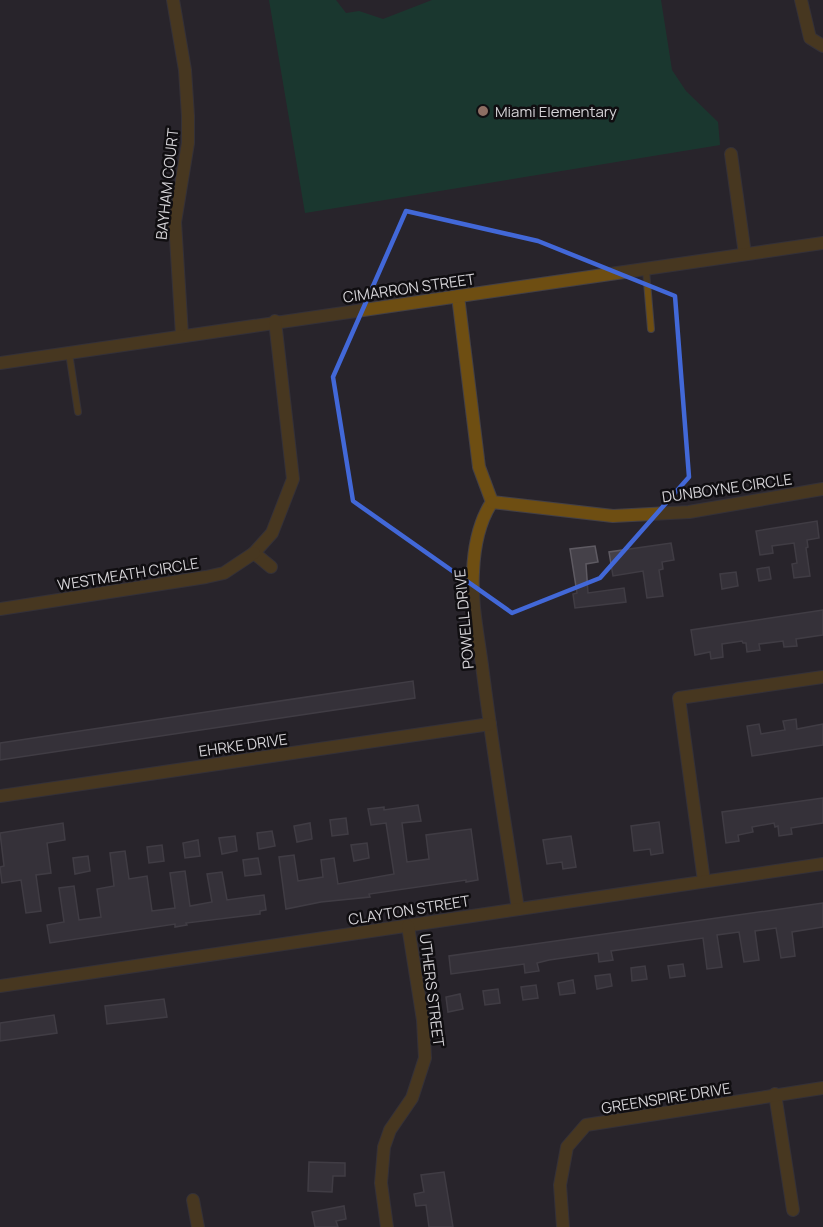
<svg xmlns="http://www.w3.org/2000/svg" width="823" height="1227" font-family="Manrope,sans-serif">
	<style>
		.green { fill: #0b4f33 }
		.building { fill: #454149; stroke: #5e5a62; stroke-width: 1.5 }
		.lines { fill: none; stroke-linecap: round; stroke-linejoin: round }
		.lane-casing { stroke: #444046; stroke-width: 8 }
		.street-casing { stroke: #444046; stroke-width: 14 }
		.lane { stroke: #6e4e12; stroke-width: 6 }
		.street { stroke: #6e4e12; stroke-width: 12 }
		.marked { fill: none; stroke: #4268d8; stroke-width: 4.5; stroke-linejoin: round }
		.education-dot { fill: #8d6e63; stroke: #100e11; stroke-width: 2 }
		.labels { text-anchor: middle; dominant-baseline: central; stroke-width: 5; stroke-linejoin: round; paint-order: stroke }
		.poi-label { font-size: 15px; fill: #d4d2d6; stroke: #100e11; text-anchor: start }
		.street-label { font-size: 15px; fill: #d4d2d6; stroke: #100e11 }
	</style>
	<rect width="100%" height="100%" fill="#28242b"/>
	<path class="green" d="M269,0H336L346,13L359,11L383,19L432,0H661L672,70L686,91L718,122L720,145L305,213Z"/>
	<g class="building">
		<path d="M817,521L819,538L807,540L808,547L806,548L810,576L794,578L792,564L797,563L794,543L772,546L773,553L760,555L756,531Z"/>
		<path d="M671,543L674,560L662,562L663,569L659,570L663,596L647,598L643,571L613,576L609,552Z"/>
		<path d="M595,546L598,562L586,564L588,593L624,588L626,602L575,608L573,594L577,593L570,549Z"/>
		<path d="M769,567L771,579L759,581L757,569Z"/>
		<path d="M736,572L738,586L722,589L720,574Z"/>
		<path d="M823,610V635L796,639L797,646L784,647L783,641L759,644L760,650L747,652L746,643H743L742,641L722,644L723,657L711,659L710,652L695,655L691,630Z"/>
		<path d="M413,681L415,698L0,760V743Z"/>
		<path d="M796,719L797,729L823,724V745L752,756L747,726L759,724L761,734L785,730L783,721Z"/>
		<path d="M823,798V823L791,828L792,834L779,836L778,826L775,827L774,823L752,827L753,832L738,835L739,841L726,843L722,812Z"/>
		<path d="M418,805L421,821L402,823L407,862L429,859L426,835L471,829L478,880L466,882V880L369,894L370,897L321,902L286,909L279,857L294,855L298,881L323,877L321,860L334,858L338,884L394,874L386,823L371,825L368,809L384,807V810Z"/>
		<path d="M346,818L348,834L332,836L330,820Z"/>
		<path d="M659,822L663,853L651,855L650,849L634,851L631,826Z"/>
		<path d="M63,823L65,840L47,843L51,873L36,875L41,911L26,913L21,880L2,883L0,867L4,866L0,833Z"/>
		<path d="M310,823L312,839L297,842L294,826Z"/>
		<path d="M272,831L275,846L259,849L257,833Z"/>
		<path d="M235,836L237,851L222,854L219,838Z"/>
		<path d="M571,836L576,867L563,869L562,862L547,864L543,840Z"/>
		<path d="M198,840L200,856L185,858L183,843Z"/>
		<path d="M367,843L369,858L354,861L351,845Z"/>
		<path d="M162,845L164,861L149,863L147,847Z"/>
		<path d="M125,851L129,879L147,876L152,911L175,908L170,873L185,871L190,906L212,902L207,874L222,872L227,900L264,895L266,910L260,911V914L186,923L187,925L175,927V924L50,943L47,925L64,922L59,888L74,886L79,920L101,917L97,889L114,886L110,853Z"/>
		<path d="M88,856L90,871L75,874L73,858Z"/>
		<path d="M258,858L261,874L245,876L243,860Z"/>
		<path d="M823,903V927L792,932L795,956L781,958L776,928L755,931L759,960L744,962L739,932L717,935L722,967L707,969L703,938L611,951L613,960L599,962L598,953L549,960L537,963L539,971L525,973L524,964L451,974L449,956Z"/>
		<path d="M683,964L685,976L670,978L668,966Z"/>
		<path d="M645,966L647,979L632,981L631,968Z"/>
		<path d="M610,974L612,986L597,989L595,976Z"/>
		<path d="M573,980L575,993L560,995L558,983Z"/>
		<path d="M536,985L538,998L523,1000L521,987Z"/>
		<path d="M498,989L500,1003L485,1005L483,991Z"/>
		<path d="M460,994L463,1009L448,1012L446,997Z"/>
		<path d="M164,999L167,1017L107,1024L105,1006Z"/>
		<path d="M54,1015L57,1033L0,1041V1023Z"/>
		<path d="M309,1162L345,1163V1176H333L332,1192L308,1191Z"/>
		<path d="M444,1172L453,1227H429L426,1205L416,1206L414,1194L424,1192L421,1175Z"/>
		<path d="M344,1206L346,1219L336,1221L338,1227H315L312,1212Z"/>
	</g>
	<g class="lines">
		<defs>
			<g id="lane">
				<path d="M646,270L651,329"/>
				<path d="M69,353L78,412"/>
			</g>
			<g id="street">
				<path d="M173,0L185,70L188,116V143L175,222L182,335"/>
				<path d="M801,0L810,38L823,46"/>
				<path d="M731,154L745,254"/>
				<path d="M458,296L479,467L492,502C478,523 474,548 473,572C471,605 479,640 483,673C493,752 506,830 518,909"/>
				<path d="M0,363L823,243"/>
				<path d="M492,502L613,516L689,512L823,489"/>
				<path d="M271,567L254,553L272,533L293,479L275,321"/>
				<path d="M0,609L206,577L224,573L254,553"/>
				<path d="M0,796L490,724"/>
				<path d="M704,881L679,698L823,677"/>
				<path d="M0,986L823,864"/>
				<path d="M775,1094L793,1210"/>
				<path d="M193,1200L198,1227"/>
				<path d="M387,1227L381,1183L384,1147L390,1130L412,1098L425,1058L423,1020L408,926"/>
				<path d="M563,1227L560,1185L567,1147L586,1125L823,1088"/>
			</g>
		</defs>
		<use href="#lane" class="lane-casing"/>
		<use href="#street" class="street-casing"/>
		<use href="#lane" class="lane"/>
		<use href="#street" class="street"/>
	</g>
	<path d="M0 0H823V1227H0ZM406,211L538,241L675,296L689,477L600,578L512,613L353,501L333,377Z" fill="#28242b" fill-opacity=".55" fill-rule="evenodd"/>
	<path class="marked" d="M406,211L538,241L675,296L689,477L600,578L512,613L353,501L333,377Z"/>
	<circle class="education-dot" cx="483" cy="111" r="6"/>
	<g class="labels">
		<g class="poi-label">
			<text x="495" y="111">Miami Elementary</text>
		</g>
		<g class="street-label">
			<text transform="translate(167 184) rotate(-84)">BAYHAM COURT</text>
			<text transform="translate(409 288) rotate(-8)">CIMARRON STREET</text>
			<text transform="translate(727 488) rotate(-8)">DUNBOYNE CIRCLE</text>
			<text transform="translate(128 574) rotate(-9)">WESTMEATH CIRCLE</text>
			<text transform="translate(464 619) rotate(-95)">POWELL DRIVE</text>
			<text transform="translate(243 745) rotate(-8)">EHRKE DRIVE</text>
			<text transform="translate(409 910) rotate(-9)">CLAYTON STREET</text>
			<text transform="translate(432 990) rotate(83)">UTHERS STREET</text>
			<text transform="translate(666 1098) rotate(-9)">GREENSPIRE DRIVE</text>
		</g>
	</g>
</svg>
